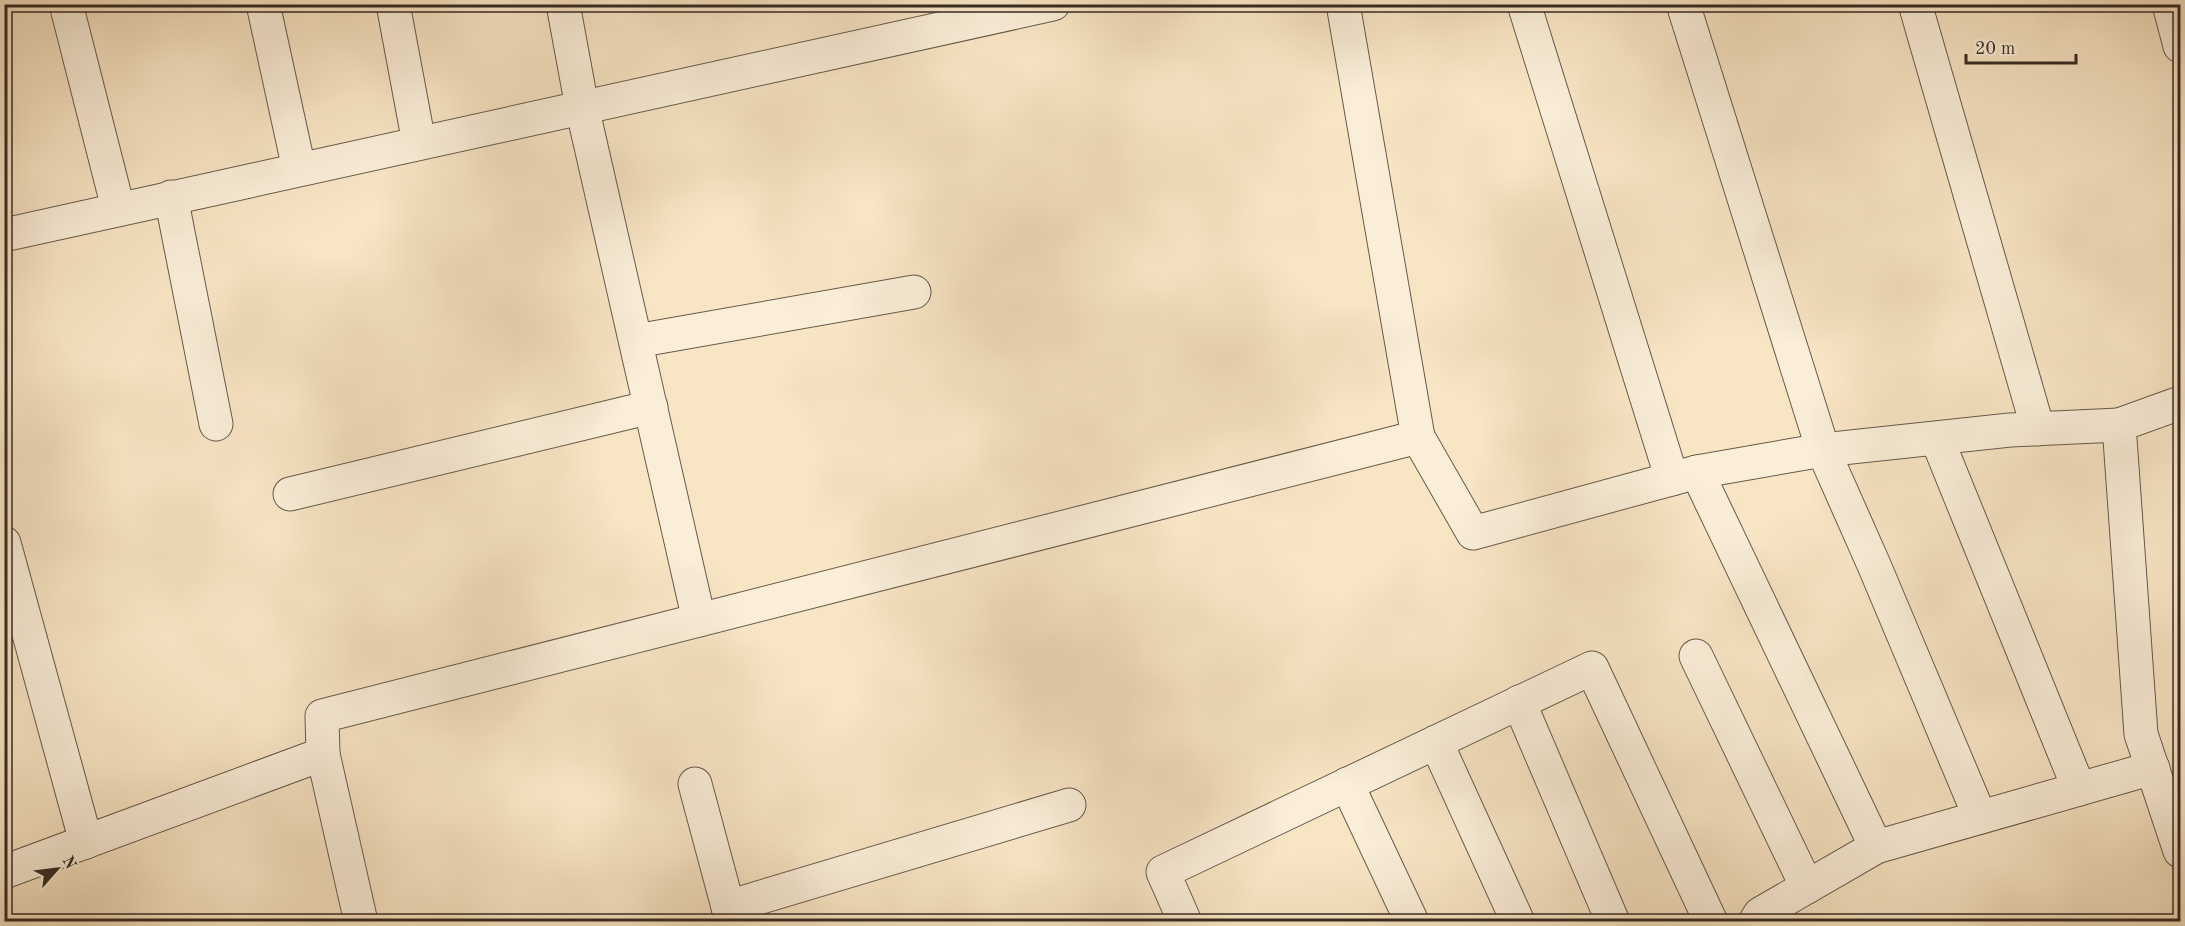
<svg xmlns="http://www.w3.org/2000/svg" width="2185" height="926" font-family="'Old Standard TT',serif">
	<style>
		.lines { fill: none; stroke-linecap: round; stroke-linejoin: round }
		.minor-casing { stroke: #675a4c; stroke-width: 35 }
		.minor { stroke: #faeed9; stroke-width: 33 }
	</style>
	<rect width="100%" height="100%" fill="#f8e5c4"/>
	<filter id="stains"><feTurbulence type="fractalNoise" baseFrequency=".00333" numOctaves="4"/><feColorMatrix values="0 0 0 0 .2 0 0 0 0 .09 0 0 0 0 .02 0 0 0 .5 -.17"/></filter>
	<radialGradient id="worn" r=".72"><stop offset=".6" stop-color="#630" stop-opacity="0"/><stop offset="1" stop-color="#630" stop-opacity=".3"/></radialGradient>
	<g class="lines">
		<defs>
			<g id="minor">
				<path d="M66,4L118,208"/>
				<path d="M263,4L299,169"/>
				<path d="M393,4L419,143"/>
				<path d="M563,4L582,107L699,620"/>
				<path d="M1343,4L1418,437"/>
				<path d="M1524,4L1672,479"/>
				<path d="M1683,4L1823,450L1874,565L1980,817"/>
				<path d="M1915,4L2038,429"/>
				<path d="M2169,4L2180,46"/>
				<path d="M171,197L216,424"/>
				<path d="M4,235L1053,4"/>
				<path d="M636,341L914,292"/>
				<path d="M2180,403L2119,425L2141,734L2180,851"/>
				<path d="M1937,439L2079,789"/>
				<path d="M290,494L651,407"/>
				<path d="M4,543L86,842"/>
				<path d="M1696,656L1807,887"/>
				<path d="M1519,702L1613,922"/>
				<path d="M1436,742L1518,922"/>
				<path d="M323,754L361,922"/>
				<path d="M695,784L732,922"/>
				<path d="M1347,784L1412,922"/>
				<path d="M1876,847L2153,768"/>
				<path d="M4,872L323,754L322,716L1418,437L1473,533L1697,472"/>
				<path d="M728,907L1069,805"/>
				<path d="M1185,922L1163,872L1592,668L1711,922"/>
				<path d="M1755,922L1760,914L1876,847L1697,472L1823,450L2010,430L2119,425"/>
			</g>
		</defs>
		<use href="#minor" class="minor-casing"/>
		<use href="#minor" class="minor"/>
	</g>
	<rect width="2185" height="926" fill="none" stroke="#f8e5c4" stroke-width="24"/>
	<rect x="6" y="6" width="2173" height="914" fill="none" stroke="#372b24" stroke-width="3"/>
	<rect x="12" y="12" width="2161" height="902" fill="none" stroke="#372b24" stroke-width="1.5"/>
	<g transform="translate(57 869) rotate(62)" stroke="#faeed9" stroke-width="4.5" paint-order="stroke">
	<path d="M0-4.5L10 22L0 15L-10 22Z" fill="#372b24"/>
	<text y="-9" font-size="16" font-weight="bold" text-anchor="middle" fill="#372b24">N</text>
	</g>
	<path d="M1966 54v9h110v-9" fill="none" stroke="#372b24" stroke-width="3"/>
	<text x="1975" y="54" font-size="18" fill="#372b24" stroke="#faeed9" stroke-width="4.5" paint-order="stroke">20 m</text>
	<rect width="100%" height="100%" filter="url(#stains)"/>
	<rect width="100%" height="100%" fill="url(#worn)"/>
</svg>
